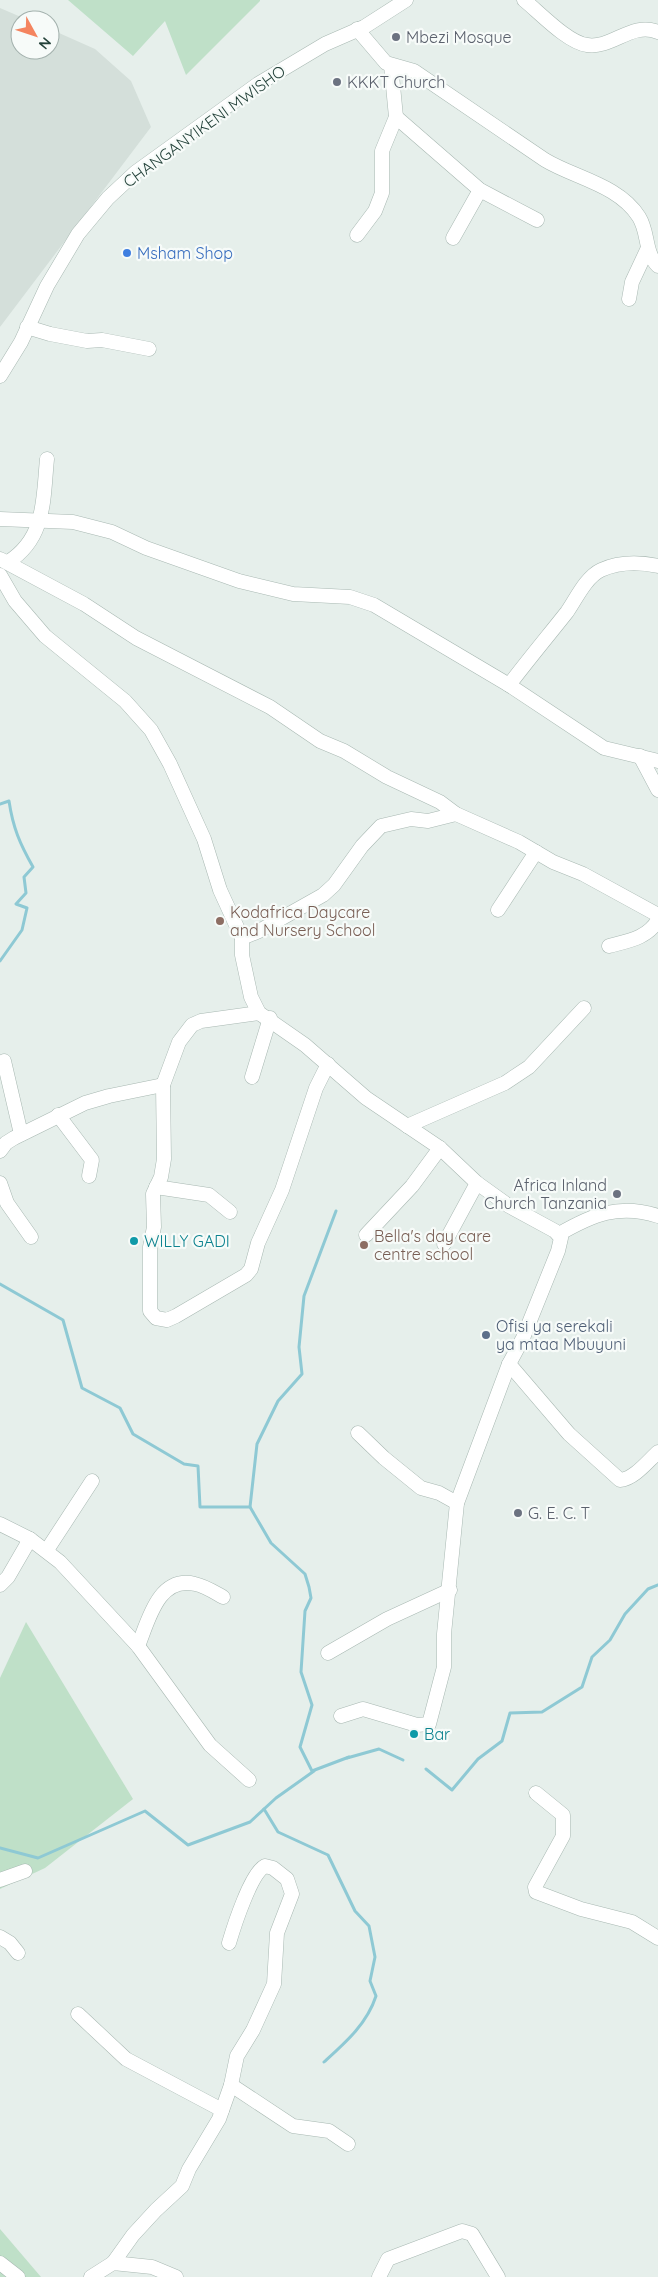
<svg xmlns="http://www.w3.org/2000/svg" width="658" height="2277" font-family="Quicksand,sans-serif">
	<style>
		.built { fill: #d4dfda }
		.green { fill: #bfe0c8 }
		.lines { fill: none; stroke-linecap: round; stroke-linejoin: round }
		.stream { stroke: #8ec9d4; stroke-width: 3 }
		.minor-casing { stroke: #a8b8b2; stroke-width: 15 }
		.minor { stroke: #fff; stroke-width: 14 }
		.worship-dot { fill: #6b7280; stroke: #f7fbf9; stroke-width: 2 }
		.shop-dot { fill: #3f7fe0; stroke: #f7fbf9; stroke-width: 2 }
		.education-dot { fill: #8d6e63; stroke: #f7fbf9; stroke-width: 2 }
		.culture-dot { fill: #0f9aa8; stroke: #f7fbf9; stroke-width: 2 }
		.service-dot { fill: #5c6f8a; stroke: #f7fbf9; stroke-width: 2 }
		.labels { text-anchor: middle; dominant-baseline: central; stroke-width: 4.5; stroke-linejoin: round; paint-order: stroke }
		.worship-label { font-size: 16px; fill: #5b616d; stroke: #f7fbf9; text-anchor: start }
		.street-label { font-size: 16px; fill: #24423a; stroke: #f7fbf9 }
		.shop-label { font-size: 16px; fill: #366cbe; stroke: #f7fbf9; text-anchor: start }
		.education-label { font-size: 16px; fill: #785e54; stroke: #f7fbf9; text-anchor: start }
		.culture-label { font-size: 16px; fill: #0d838f; stroke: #f7fbf9; text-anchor: start }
		.service-label { font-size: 16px; fill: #4e5e75; stroke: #f7fbf9; text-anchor: start }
	</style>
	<rect width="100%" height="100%" fill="#e6efeb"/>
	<path class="built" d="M0,8L28,20H20V50H50V29L95,49L131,81L151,127L0,327Z"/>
	<g class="green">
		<path d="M68,0H260V1L186,75L165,21L133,56Z"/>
		<path d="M26,1622L133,1799L45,1868L0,1889V1678Z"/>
		<path d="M0,2229L41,2277H0Z"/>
	</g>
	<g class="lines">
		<g class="stream">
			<path d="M0,804L9,801C13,828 20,844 33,867L24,877L26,893L16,904L27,908L22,930L0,961"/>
			<path d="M0,1284L63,1320L82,1388L120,1408L133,1434L184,1464L198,1466L200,1507H250L271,1543L305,1574L309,1587L311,1598L305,1611L301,1672L312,1705L300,1747L312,1771L349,1757"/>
			<path d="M250,1507L257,1444L278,1401L302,1374L299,1347L304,1296L336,1211"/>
			<path d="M347,1758L379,1749L403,1760"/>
			<path d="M426,1769L452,1790L478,1759L502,1741L510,1713L542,1712L582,1687L592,1657L610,1640L625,1614L648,1589L658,1585"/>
			<path d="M264,1809L278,1832L328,1855L355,1911L369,1926L375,1957L370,1981L376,1996C367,2024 345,2043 324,2062"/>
			<path d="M0,1848L38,1858L145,1811L188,1845L250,1822L276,1798L314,1771"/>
		</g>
		<defs>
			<g id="minor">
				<path d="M524,0C539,12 568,43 587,45C612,49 632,21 658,32"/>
				<path d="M357,29L386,63L414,71L545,160C575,178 619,185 639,217C649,233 644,252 658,266"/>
				<path d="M396,117L480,190L537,220"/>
				<path d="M357,235L375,211L382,193V151L396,117L391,65"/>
				<path d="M453,238L480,190"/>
				<path d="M629,299L632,282L647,250"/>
				<path d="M27,327L50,334L87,341L102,340L149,349"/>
				<path d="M0,376L21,342L47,286L78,234L108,198L136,172L258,84L325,44L364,27L406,0"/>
				<path d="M0,519L73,522L112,532L146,548L239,581L293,594L350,597L374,605L509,685L604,748L658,761"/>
				<path d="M0,559L84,604L136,638L270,707L320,741L344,751L387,777L440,802L456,814L519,842L553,862L583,874L658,915"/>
				<path d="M8,562C46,538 43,499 47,459"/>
				<path d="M0,575L15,601L45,636L125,701L151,730L170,764L204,839L220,890L242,938V955L251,997L259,1013L305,1045L366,1098L440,1148L477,1183L509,1206L555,1231L561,1238L558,1251L523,1338L509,1364L457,1503L444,1634V1667L429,1724L417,1725L363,1709L341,1716"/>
				<path d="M509,685C528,660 548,636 567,612C576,599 586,577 601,570C619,562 639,562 658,566"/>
				<path d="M640,756L658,790"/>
				<path d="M498,910L536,852"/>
				<path d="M242,938L259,931L323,895L334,885L362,846L381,826L411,819L428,821L456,814"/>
				<path d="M609,946C628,941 648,938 658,920"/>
				<path d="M259,1013L201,1021L192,1025L179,1042L163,1085L164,1159L161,1177L153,1194L154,1227L150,1247V1311L156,1318L167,1320L176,1316L246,1275L251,1269L258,1243L282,1190L316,1088L328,1064"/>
				<path d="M4,1061L21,1134"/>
				<path d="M252,1077L270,1018"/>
				<path d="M58,1115L92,1160L89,1176"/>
				<path d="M407,1126L505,1083L529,1067L584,1008"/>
				<path d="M0,1151L6,1143L14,1138L85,1103L109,1096L163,1085"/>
				<path d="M0,1183L7,1203L31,1237"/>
				<path d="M156,1187L209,1195L230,1212"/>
				<path d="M559,1234C592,1215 619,1203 658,1216"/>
				<path d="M366,1235L412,1186L440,1148"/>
				<path d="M444,1244L477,1183"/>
				<path d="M509,1364L569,1434L620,1480C634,1479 648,1461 658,1452"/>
				<path d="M358,1433L384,1458L421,1488L439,1493L457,1503"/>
				<path d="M0,1524L30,1539L60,1562L138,1646L210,1745L249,1780"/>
				<path d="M47,1550L92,1481"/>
				<path d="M0,1585L8,1577L30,1539"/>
				<path d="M138,1646C148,1622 158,1575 195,1584C205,1586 214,1592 223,1597"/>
				<path d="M328,1653L387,1619L450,1590"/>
				<path d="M536,1793L563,1815V1836L535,1887L536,1892L581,1909L632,1922L658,1938"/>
				<path d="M0,1880L25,1871"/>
				<path d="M0,1937L10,1943L18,1953"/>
				<path d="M78,2014L126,2059L222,2110"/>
				<path d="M231,2085L293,2126L329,2131L348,2144"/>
				<path d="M0,2263L18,2277"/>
				<path d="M113,2263L133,2235L156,2210L182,2186L189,2169L219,2119L231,2085L237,2056L253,2030L274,1984L277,1933L292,1894L287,1879L273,1868L265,1866C251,1873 234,1926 229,1943"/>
				<path d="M91,2277L113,2263L152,2267L176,2277"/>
				<path d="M379,2277L388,2259L462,2231L472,2234L498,2277"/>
			</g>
		</defs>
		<use href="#minor" class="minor-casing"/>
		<use href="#minor" class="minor"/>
	</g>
	<g class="worship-dot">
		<circle cx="396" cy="37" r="5"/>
		<circle cx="337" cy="82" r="5"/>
		<circle cx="617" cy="1194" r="5"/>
		<circle cx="518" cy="1513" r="5"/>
	</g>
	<circle class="shop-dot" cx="127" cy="253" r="5"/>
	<g class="education-dot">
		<circle cx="220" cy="921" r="5"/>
		<circle cx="364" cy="1245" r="5"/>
	</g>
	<g class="culture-dot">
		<circle cx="134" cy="1241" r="5"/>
		<circle cx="414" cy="1734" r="5"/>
	</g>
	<circle class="service-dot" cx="486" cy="1335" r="5"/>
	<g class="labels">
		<g class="worship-label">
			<text x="406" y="37">Mbezi Mosque</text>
			<text x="347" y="82">KKKT Church</text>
			<text x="607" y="1185" text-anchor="end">Africa Inland<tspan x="607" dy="18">Church Tanzania</tspan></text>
			<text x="528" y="1513">G. E. C. T</text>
		</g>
		<g class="street-label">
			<text transform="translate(204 126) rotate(-36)">CHANGANYIKENI MWISHO</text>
		</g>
		<g class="shop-label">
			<text x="137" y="253">Msham Shop</text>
		</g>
		<g class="education-label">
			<text x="230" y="912">Kodafrica Daycare<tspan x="230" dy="18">and Nursery School</tspan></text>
			<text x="374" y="1236">Bella's day care<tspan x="374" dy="18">centre school</tspan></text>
		</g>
		<g class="culture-label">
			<text x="144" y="1241">WILLY GADI</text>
			<text x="424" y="1734">Bar</text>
		</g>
		<g class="service-label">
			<text x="496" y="1326">Ofisi ya serekali<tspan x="496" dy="18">ya mtaa Mbuyuni</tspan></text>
		</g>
	</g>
	<g transform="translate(35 35) rotate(130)"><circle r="24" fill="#f7fbf9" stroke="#a3b1ad"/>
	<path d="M0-4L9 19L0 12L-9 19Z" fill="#f4845f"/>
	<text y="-8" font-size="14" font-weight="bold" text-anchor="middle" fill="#24423a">N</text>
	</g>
</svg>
